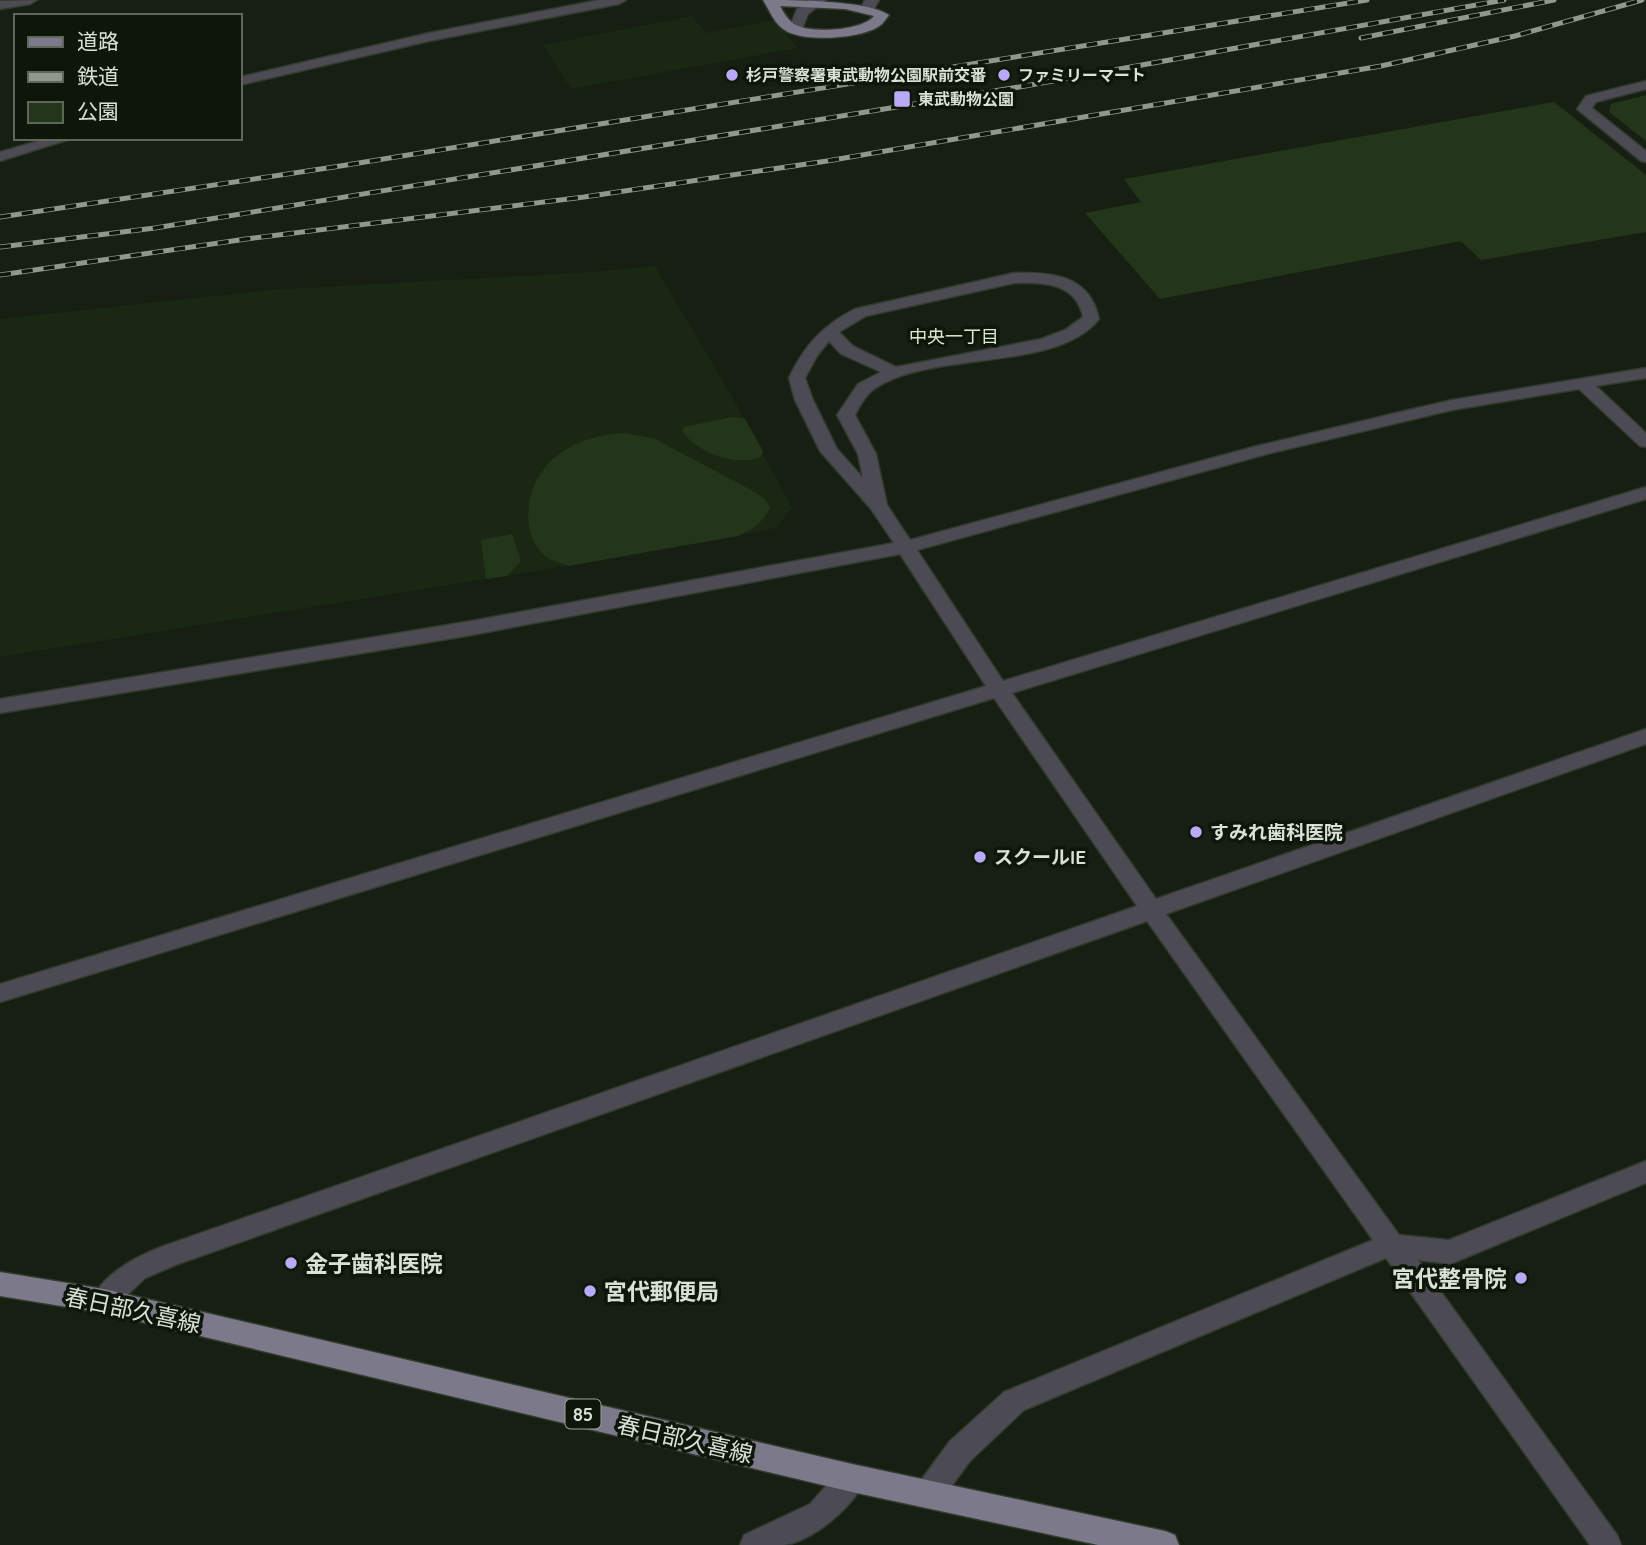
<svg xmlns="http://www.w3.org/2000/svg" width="1646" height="1545" font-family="Quicksand,'Noto Sans JP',sans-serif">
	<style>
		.built { fill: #1a2713 }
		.green { fill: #24361a }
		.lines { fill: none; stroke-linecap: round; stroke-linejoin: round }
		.minor-casing { stroke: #313a2d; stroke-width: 3 }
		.major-casing { stroke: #313a2d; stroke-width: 3 }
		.minor { fill: #4c4b53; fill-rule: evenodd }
		.major { fill: #7c798a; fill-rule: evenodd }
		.rail-casing { stroke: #90988d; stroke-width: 5 }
		.rail { stroke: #0d1608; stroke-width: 3.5; stroke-dasharray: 11; stroke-linecap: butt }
		.poi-dot { fill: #b9aaf7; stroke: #0d1608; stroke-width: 2.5 }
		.labels { text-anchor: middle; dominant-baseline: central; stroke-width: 7; stroke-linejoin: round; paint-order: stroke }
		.far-poi-label { font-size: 16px; font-weight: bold; fill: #d9e0d6; stroke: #0d1608; text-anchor: start }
		.far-neighbourhood-label { font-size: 18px; fill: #dae7d4; stroke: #0d1608 }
		.shield { fill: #0d1608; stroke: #9ca398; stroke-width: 2 }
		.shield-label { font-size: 18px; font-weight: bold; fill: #d9e0d6 }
		.poi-label { font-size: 19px; font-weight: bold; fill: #d9e0d6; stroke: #0d1608; text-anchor: start }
		.near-poi-label { font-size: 23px; font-weight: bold; fill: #d9e0d6; stroke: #0d1608; text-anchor: start }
		.near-street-label { font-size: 23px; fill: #d9e0d6; stroke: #0d1608 }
	</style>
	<rect width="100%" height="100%" fill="#161f11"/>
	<g class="built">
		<path d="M692,16L706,33L774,20L798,48L571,89L543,45Z"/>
		<path d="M655,266L745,419L792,508L776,528L536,571L0,657V319L269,290L592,272Z"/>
	</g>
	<g class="green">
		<path d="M1646,95V141L1609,112L1611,104Z"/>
		<path d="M1554,102L1646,175V232L1481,260L1461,241L1160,299L1085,213L1141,202L1124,179Z"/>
		<path d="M733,417L745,419L763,451L761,457C738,467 695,453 682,430L683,427Z"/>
		<path d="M625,433L655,439L755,492L765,499L770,507C763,523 753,529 738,536L568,566C559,562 546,560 540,551C517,522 530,475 559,454C578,440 601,434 625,433Z"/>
		<path d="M512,534L521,561L507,576L486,579L481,540Z"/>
	</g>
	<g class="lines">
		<defs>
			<g id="minor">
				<path d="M37,0L30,4L0,9V1Z"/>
				<path d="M599,0H626L619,4L429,41L240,85V77L429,33Z"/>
				<path d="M810,0H826L808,14L801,32H791L789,29L797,9Z"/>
				<path d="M865,0H879L874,9L869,10L862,6Z"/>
				<path d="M1646,81V89L1596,102L1592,108L1646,151V162L1641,161L1577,109L1586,96Z"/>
				<path d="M49,138H73L0,161V152Z"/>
				<path d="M1014,273C1052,272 1090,275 1099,319C1056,373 933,349 874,389C865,395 860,406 855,415L876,454L887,505L910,540L1257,446L1409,410L1452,400L1646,368V378L1596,386L1646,433V447L1640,446L1579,389L1452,410L1267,454L917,550L1003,681L1646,487V499L1012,693L1156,899L1646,729V744L1166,914L1399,1235L1449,1240L1646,1161V1183L1450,1264L1418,1260L1617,1535L1621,1545H1590L1386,1258L1024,1410L970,1461L939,1503L929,1507L919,1503L915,1493L919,1483L950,1441L1004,1392L1373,1240L1147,921L178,1264L145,1278L113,1309L104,1313L95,1309L91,1301C104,1273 134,1258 161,1247L1137,906L994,698L0,1002V984L986,686L900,554L466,636L0,713V699L466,622L894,543L871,509L820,451L795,400L789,378C804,346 823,325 855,309ZM1014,283C1044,282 1076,283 1083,317L1065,330L1041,339L896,367L853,346L839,332L866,316ZM829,341L841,354L881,372L858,384L837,415L858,454L863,478L837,449L813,400L805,378L817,356Z"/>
				<path d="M852,1464L862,1468L866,1478C855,1505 814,1541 784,1545C769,1545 754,1545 740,1545L744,1535L810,1504L842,1468Z"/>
			</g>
			<g id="major">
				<path d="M763,0C794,0 866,0 889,15C886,19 882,25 878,27C858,39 806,42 786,31C774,24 770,11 763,0ZM780,6L845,9L874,16C862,31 809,34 794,24C787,19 784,13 780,6Z"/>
				<path d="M0,1272L104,1289L852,1464L1165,1531L1175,1535L1179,1545H1098L852,1492L104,1313L0,1296Z"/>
			</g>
		</defs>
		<use href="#minor" class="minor-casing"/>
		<use href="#major" class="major-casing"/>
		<use href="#minor" class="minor"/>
		<use href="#major" class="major"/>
		<defs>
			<g id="rail">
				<path d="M1361,38L1554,0"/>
				<path d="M0,217L334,167L1367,0"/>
				<path d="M0,247L155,228L1025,86L1504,0"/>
				<path d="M0,275L246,239L584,197L827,161L1381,66L1515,36L1642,0"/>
			</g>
		</defs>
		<use href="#rail" class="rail-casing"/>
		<use href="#rail" class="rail"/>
	</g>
	<g class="poi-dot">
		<circle cx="732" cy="75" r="7"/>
		<circle cx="1004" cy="75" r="7"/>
		<rect x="893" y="90" width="18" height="18" rx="3.5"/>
		<circle cx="1196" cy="832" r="7"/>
		<circle cx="980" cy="857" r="7"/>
		<circle cx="291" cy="1263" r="7"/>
		<circle cx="1521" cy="1278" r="7"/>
		<circle cx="590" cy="1291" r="7"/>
	</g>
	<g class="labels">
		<g class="far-poi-label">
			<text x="746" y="75">杉戸警察署東武動物公園駅前交番</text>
			<text x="1018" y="75">ファミリーマート</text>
			<text x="918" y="99">東武動物公園</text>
		</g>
		<g class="far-neighbourhood-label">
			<text x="954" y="336">中央一丁目</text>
		</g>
		<rect class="shield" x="565.5" y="1399.5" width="35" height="29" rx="5"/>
		<g class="shield-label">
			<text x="583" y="1414">85</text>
		</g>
		<g class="poi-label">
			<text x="1210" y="832">すみれ歯科医院</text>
			<text x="994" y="857">スクールIE</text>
		</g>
		<g class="near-poi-label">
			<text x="305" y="1263">金子歯科医院</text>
			<text x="1507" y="1278" text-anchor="end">宮代整骨院</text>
			<text x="604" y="1291">宮代郵便局</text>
		</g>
		<g class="near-street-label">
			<text transform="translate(133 1310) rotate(12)">春日部久喜線</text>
			<text transform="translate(685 1439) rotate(13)">春日部久喜線</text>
		</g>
	</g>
	<rect x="14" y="14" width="228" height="126" fill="#0d1608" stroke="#5f675a" stroke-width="2"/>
	<rect x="28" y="37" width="35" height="10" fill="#7c798a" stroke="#5f675a" stroke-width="2"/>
	<text x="77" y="49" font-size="21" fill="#d9e0d6">道路</text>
	<rect x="28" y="72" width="35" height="10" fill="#90988d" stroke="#5f675a" stroke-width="2"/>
	<text x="77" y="84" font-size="21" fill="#d9e0d6">鉄道</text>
	<rect x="28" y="102" width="35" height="21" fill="#24361a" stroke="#5f675a" stroke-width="2"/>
	<text x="77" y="119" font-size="21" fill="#d9e0d6">公園</text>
</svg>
